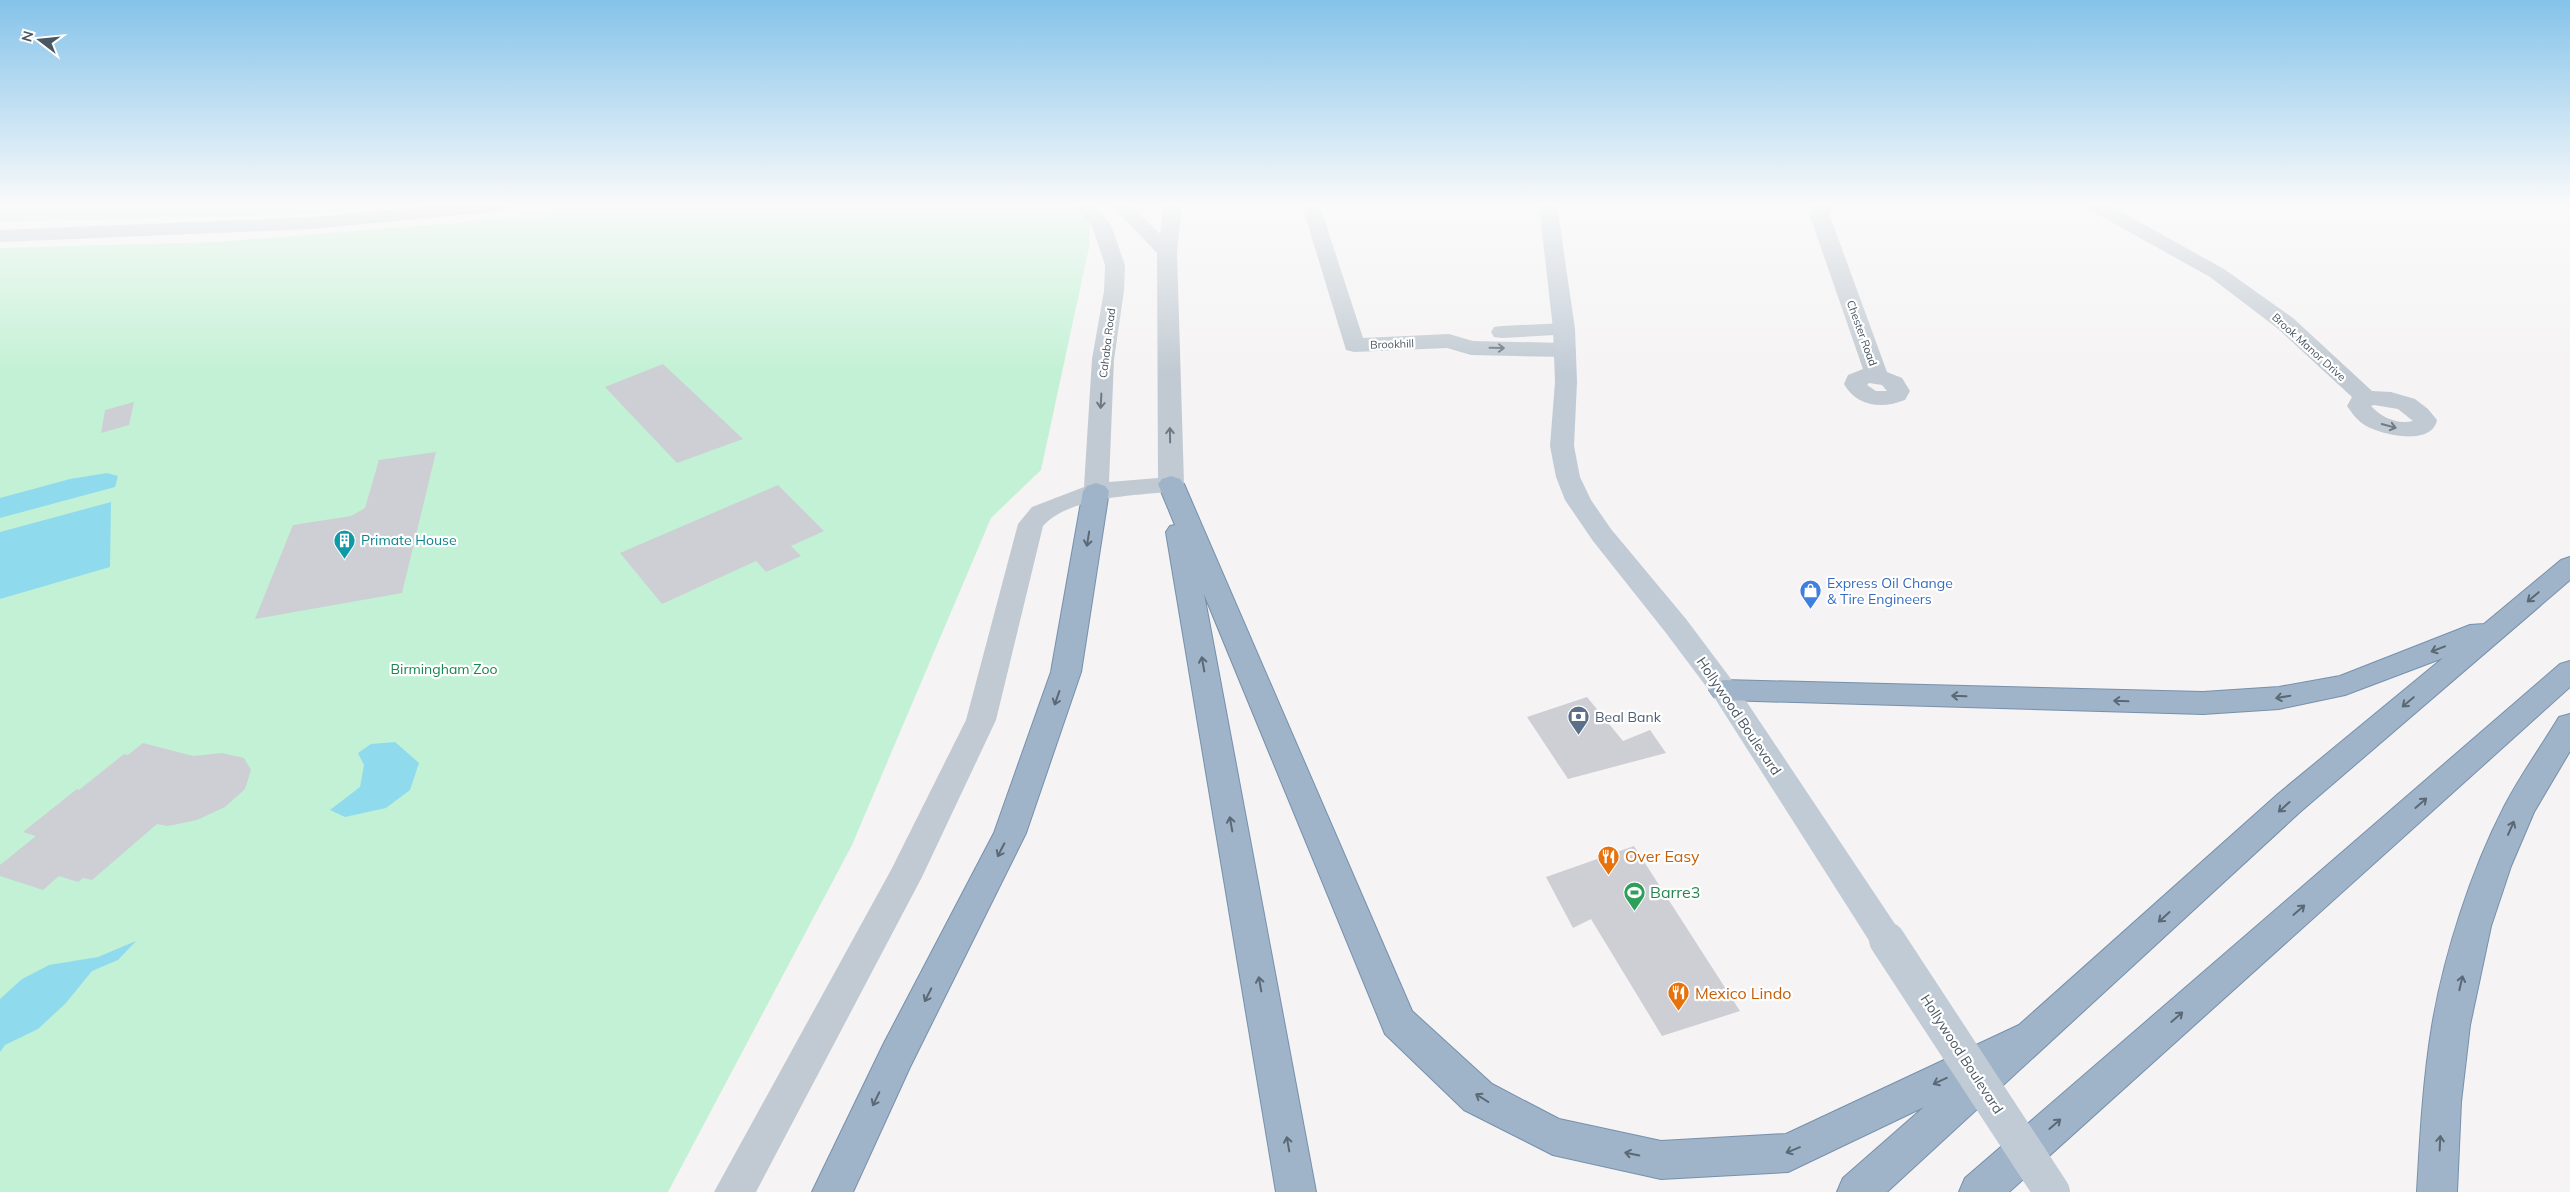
<svg xmlns="http://www.w3.org/2000/svg" width="2570" height="1192" font-family="Mulish,sans-serif">
	<style>
		.green { fill: #c3f1d5 }
		.water { fill: #90daee }
		.building { fill: #cdcfd5 }
		.lines { fill: none; stroke-linecap: round; stroke-linejoin: round }
		.trunk-casing { stroke: #7690ad; stroke-width: 2 }
		.minor { fill: #c1cad2; fill-rule: evenodd }
		.tertiary { fill: #c1cad2; fill-rule: evenodd }
		.secondary { fill: #c1cbd6; fill-rule: evenodd }
		.trunk { fill: #9fb4c9; fill-rule: evenodd }
		.secondary-bridge { stroke: #c1cbd6; stroke-width: 36 }
		.oneway { stroke: #6e7983 }
		.oneway2 { stroke: #5b6976 }
		.labels { text-anchor: middle; dominant-baseline: central; stroke-width: 4.5; stroke-linejoin: round; paint-order: stroke }
		.far-street-label { font-size: 11px; fill: #4a5661; stroke: #fff }
		.culture-label { font-size: 14px; fill: #0d838f; stroke: #fff; text-anchor: start }
		.shop-label { font-size: 14px; fill: #366cbe; stroke: #fff; text-anchor: start }
		.park-label { font-size: 14px; fill: #17864f; stroke: #fff }
		.street-label { font-size: 14px; fill: #4a5661; stroke: #fff }
		.service-label { font-size: 14px; fill: #4e5e75; stroke: #fff; text-anchor: start }
		.near-food-label { font-size: 16px; fill: #c56008; stroke: #fff; text-anchor: start }
		.near-leisure-label { font-size: 16px; fill: #27864d; stroke: #fff; text-anchor: start }
	</style>
	<rect width="100%" height="100%" fill="#f5f3f3"/>
	<g class="green">
		<path d="M0,205H404L314,214L0,222Z"/>
		<path d="M603,205H1091L1089,247L1041,470L991,518L852,845L668,1192H0V248L216,242L466,222Z"/>
	</g>
	<g class="water">
		<path d="M107,473L118,476L115,487L0,518V498L70,479Z"/>
		<path d="M111,502L110,567L0,599V532Z"/>
		<path d="M395,742L419,763L410,790L386,808L345,817L330,810L360,787L364,765L358,753L371,744Z"/>
		<path d="M136,941L118,960L92,971L66,1003L38,1029L5,1045L0,1052V999L22,979L49,965L98,957Z"/>
	</g>
	<g class="building">
		<path d="M663,364L743,439L677,463L605,387Z"/>
		<path d="M134,402L129,425L101,433L105,410Z"/>
		<path d="M436,452L402,593L255,619L293,525L351,516L365,508L379,460Z"/>
		<path d="M778,485L824,531L791,546L801,556L766,572L756,561L662,604L620,553Z"/>
		<path d="M1587,697L1623,741L1650,730L1666,753L1568,779L1527,717Z"/>
		<path d="M143,743L193,756L222,753L244,758L251,770L245,789L225,807L197,820L168,826L157,824L92,880L83,878L78,882L59,876L43,890L0,876V865L36,836L23,832L77,789L79,790L124,754L128,755Z"/>
		<path d="M1634,846L1740,1011L1662,1036L1591,919L1573,928L1546,877Z"/>
	</g>
	<g class="lines">
		<defs>
			<g id="trunk">
				<path d="M1171,476L1180,479L1184,484L1412,1011L1492,1084L1559,1119L1661,1141L1786,1134L2019,1025L2278,794L2443,658L2345,695L2279,709L2203,714L1724,700L1714,697L1709,690L1714,683L1724,680L2203,692L2279,687L2340,676L2470,625L2484,624L2561,560L2570,557V580L2300,812L1887,1192H1837L1843,1178L1924,1107L1788,1172L1661,1179L1553,1155L1464,1110L1385,1034L1204,594L1316,1192H1276L1166,532L1170,526L1175,525L1158,484L1162,479Z"/>
				<path d="M1096,483L1105,486L1109,491L1081,672L1026,833L910,1067L853,1192H812L884,1043L994,833L1051,672L1083,491L1087,486Z"/>
				<path d="M2570,661V687L2009,1192H1959L1965,1178L2560,664Z"/>
				<path d="M2570,714V751L2534,812L2511,866L2491,926L2470,1025L2461,1102L2457,1192H2417C2420,1137 2423,1081 2432,1026C2444,955 2471,871 2504,807C2520,776 2541,747 2559,717Z"/>
			</g>
		</defs>
		<use href="#trunk" class="trunk-casing"/>
		<g class="minor">
			<path d="M1814,205H1832L1830,216L1887,372L1902,378L1910,391L1905,400C1882,409 1857,407 1844,384L1848,375L1863,369L1810,216ZM1869,383L1882,385L1887,391H1876L1867,385Z"/>
			<path d="M2086,205H2109L2224,269L2293,318L2372,391L2391,392L2415,399L2428,409L2437,420C2432,447 2379,435 2363,424C2356,419 2352,413 2347,406L2352,397L2277,328L2210,277L2088,209ZM2374,405L2398,409L2413,421C2397,425 2381,417 2371,406Z"/>
			<path d="M1313,206L1320,208L1322,212L1363,338L1449,334L1473,341L1565,343L1573,345L1576,350L1573,355L1565,357L1471,355L1447,348L1354,352L1346,350L1304,212L1306,208Z"/>
			<path d="M1564,323L1572,324L1575,329L1572,334L1502,338L1494,337L1491,332L1494,327L1502,326Z"/>
		</g>
		<g class="tertiary">
			<path d="M442,205H511L509,209L502,211L312,229L0,242V230L312,217Z"/>
			<path d="M1074,205H1093L1111,225L1125,265L1124,291L1114,359L1109,482L1158,478L1157,253L1111,205H1131L1160,234L1164,205H1182L1177,252L1184,484L1180,489L1171,492C1135,495 1069,497 1043,526L996,720L922,877L756,1192H714L891,870L966,720L1018,524L1032,507L1084,487L1092,359L1104,291L1105,265L1092,226Z"/>
		</g>
		<path class="secondary" d="M1539,205H1557L1575,329L1577,382L1574,446L1580,477L1591,500L1611,529L1686,619L1734,683L1899,930L1905,940L1899,950L1887,955L1875,950L1714,697L1666,633L1593,541L1565,500L1556,477L1550,446L1555,382L1553,329Z"/>
		<use href="#trunk" class="trunk"/>
		<path class="secondary-bridge" d="M1887,940L2052,1192"/>
	</g>
	<defs><path id="oneway-shaft" d="M-6 0H5M1.5-3L5.5 0L1.5 3" fill="none" stroke-width="1.6" stroke-linecap="round" stroke-linejoin="round" transform="scale(1.25)"/></defs>
	<g class="oneway">
		<use href="#oneway-shaft" transform="translate(1497 348) rotate(1)"/>
		<use href="#oneway-shaft" transform="translate(1101 401) rotate(93)"/>
		<use href="#oneway-shaft" transform="translate(2389 426) rotate(15)"/>
		<use href="#oneway-shaft" transform="translate(1170 435) rotate(-91)"/>
	</g>
	<g class="oneway2">
		<use href="#oneway-shaft" transform="translate(1088 539) rotate(99)"/>
		<use href="#oneway-shaft" transform="translate(2533 597) rotate(140)"/>
		<use href="#oneway-shaft" transform="translate(2438 649) rotate(159)"/>
		<use href="#oneway-shaft" transform="translate(1203 664) rotate(-100)"/>
		<use href="#oneway-shaft" transform="translate(1959 696) rotate(-178)"/>
		<use href="#oneway-shaft" transform="translate(2283 697) rotate(170)"/>
		<use href="#oneway-shaft" transform="translate(1057 698) rotate(109)"/>
		<use href="#oneway-shaft" transform="translate(2121 701) rotate(-178)"/>
		<use href="#oneway-shaft" transform="translate(2408 702) rotate(140)"/>
		<use href="#oneway-shaft" transform="translate(2421 803) rotate(-41)"/>
		<use href="#oneway-shaft" transform="translate(2284 807) rotate(138)"/>
		<use href="#oneway-shaft" transform="translate(1231 824) rotate(-100)"/>
		<use href="#oneway-shaft" transform="translate(2511 828) rotate(-66)"/>
		<use href="#oneway-shaft" transform="translate(1001 850) rotate(117)"/>
		<use href="#oneway-shaft" transform="translate(2299 910) rotate(-41)"/>
		<use href="#oneway-shaft" transform="translate(2164 917) rotate(138)"/>
		<use href="#oneway-shaft" transform="translate(2461 983) rotate(-77)"/>
		<use href="#oneway-shaft" transform="translate(1260 984) rotate(-100)"/>
		<use href="#oneway-shaft" transform="translate(928 995) rotate(117)"/>
		<use href="#oneway-shaft" transform="translate(2177 1017) rotate(-41)"/>
		<use href="#oneway-shaft" transform="translate(1940 1081) rotate(155)"/>
		<use href="#oneway-shaft" transform="translate(1482 1098) rotate(-148)"/>
		<use href="#oneway-shaft" transform="translate(876 1099) rotate(116)"/>
		<use href="#oneway-shaft" transform="translate(2055 1124) rotate(-41)"/>
		<use href="#oneway-shaft" transform="translate(2440 1143) rotate(-87)"/>
		<use href="#oneway-shaft" transform="translate(1288 1144) rotate(-100)"/>
		<use href="#oneway-shaft" transform="translate(1793 1150) rotate(158)"/>
		<use href="#oneway-shaft" transform="translate(1632 1154) rotate(-168)"/>
	</g>
	<linearGradient id="sky" x2="0" y2="1"><stop stop-color="#85c3ea"/><stop offset="0.55" stop-color="#fafafa"/><stop offset="1" stop-color="#fafafa" stop-opacity="0"/></linearGradient>
	<rect width="2570" height="372" fill="url(#sky)"/>
	<defs>
		<symbol id="building-pin" viewBox="-11 -11 22 30"><path d="M0 17L-7.5 6A9.5 9.5 0 1 1 7.5 6Z" fill="#0f9aa8" stroke="#fff"/><path d="M-4-6H4V6H1V3H-1V6H-4ZM-2.5-4.3h1.7v1.8h-1.7ZM.8-4.3h1.7v1.8H.8ZM-2.5-1h1.7V.8h-1.7ZM.8-1h1.7V.8H.8Z" fill="#fff"/></symbol>
		<symbol id="shop-pin" viewBox="-11 -11 22 30"><path d="M0 17L-7.5 6A9.5 9.5 0 1 1 7.5 6Z" fill="#3f7fe0" stroke="#fff"/><path d="M-5-2.5h2.3a2.7 3.5 0 0 1 5.4 0H5L5.5 6h-11ZM-1.5-2.5h3a1.5 2.3 0 0 0-3 0Z" fill="#fff"/></symbol>
		<symbol id="bank-pin" viewBox="-11 -11 22 30"><path d="M0 17L-7.5 6A9.5 9.5 0 1 1 7.5 6Z" fill="#5c6f8a" stroke="#fff"/><path d="M-6-4H6V4H-6ZM0-2.3a2.3 2.3 0 1 0 0 4.6a2.3 2.3 0 1 0 0-4.6Z" fill="#fff"/></symbol>
		<symbol id="restaurant-pin" viewBox="-11 -11 22 30"><path d="M0 17L-7.5 6A9.5 9.5 0 1 1 7.5 6Z" fill="#e8710a" stroke="#fff"/><path d="M-5-6h1v4h1v-4h1v4h1v-4h1v5L-1.5 .5V6h-2V.5L-5-1ZM5-6V6H3V1.5H1.5Q1.5-4 5-6Z" fill="#fff"/></symbol>
		<symbol id="stadium-pin" viewBox="-11 -11 22 30"><path d="M0 17L-7.5 6A9.5 9.5 0 1 1 7.5 6Z" fill="#2e9e5b" stroke="#fff"/><path d="M0-5a6.5 5 0 1 0 0 10a6.5 5 0 1 0 0-10ZM-3.5-1.8h7v3.6h-7Z" fill="#fff"/></symbol>
	</defs>
	<g fill-rule="evenodd">
		<use href="#building-pin" x="332" y="528" width="25" height="34"/>
		<use href="#shop-pin" x="1798" y="578" width="25" height="34"/>
		<use href="#bank-pin" x="1566" y="704" width="25" height="34"/>
		<use href="#restaurant-pin" x="1596" y="844" width="25" height="34"/>
		<use href="#stadium-pin" x="1622" y="880" width="25" height="34"/>
		<use href="#restaurant-pin" x="1666" y="980" width="25" height="34"/>
	</g>
	<g class="labels">
		<g class="far-street-label">
			<text transform="translate(1862 333) rotate(70)">Chester Road</text>
			<text transform="translate(1107 343) rotate(-83)">Cahaba Road</text>
			<text transform="translate(1392 344) rotate(-2)">Brookhill</text>
			<text transform="translate(2309 347) rotate(42)">Brook Manor Drive</text>
		</g>
		<g class="culture-label">
			<text x="361" y="540">Primate House</text>
		</g>
		<g class="shop-label">
			<text x="1827" y="583">Express Oil Change<tspan x="1827" dy="16">&amp; Tire Engineers</tspan></text>
		</g>
		<g class="park-label">
			<text x="444" y="669">Birmingham Zoo</text>
		</g>
		<g class="street-label">
			<text transform="translate(1739 716) rotate(56)">Hollywood Boulevard</text>
			<text transform="translate(1962 1054) rotate(57)">Hollywood Boulevard</text>
		</g>
		<g class="service-label">
			<text x="1595" y="717">Beal Bank</text>
		</g>
		<g class="near-food-label">
			<text x="1625" y="856">Over Easy</text>
			<text x="1695" y="993">Mexico Lindo</text>
		</g>
		<g class="near-leisure-label">
			<text x="1650" y="892">Barre3</text>
		</g>
	</g>
	<g transform="translate(40 40) rotate(286)" stroke="#ffffff" stroke-width="4" paint-order="stroke">
	<path d="M0-4L9 19L0 12L-9 19Z" fill="#4a5661"/>
	<text y="-8" font-size="14" font-weight="bold" text-anchor="middle" fill="#4a5661">N</text>
	</g>
</svg>
